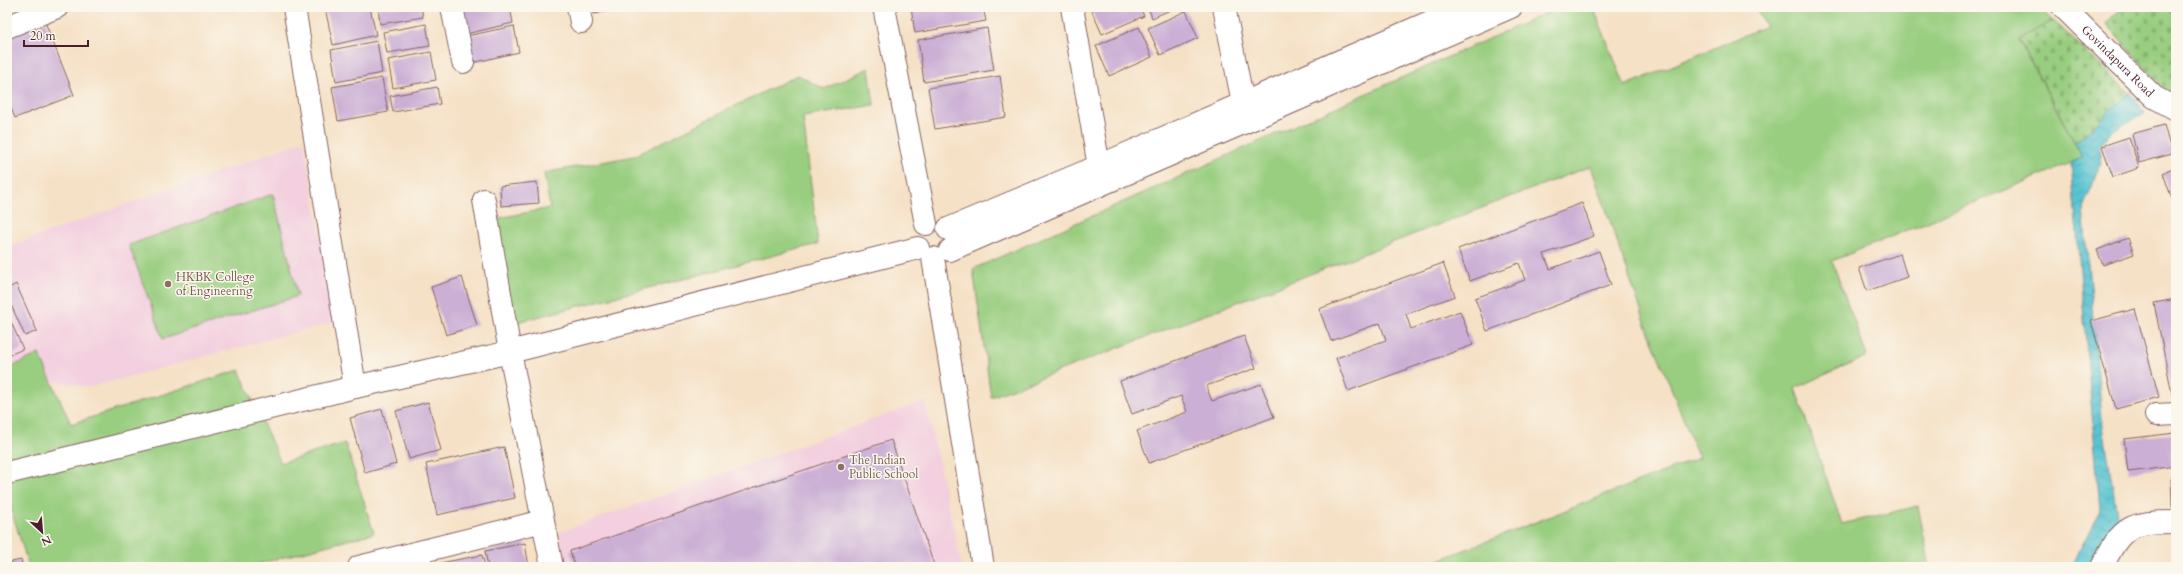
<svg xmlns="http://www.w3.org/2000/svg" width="2183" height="574" font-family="Cardo,serif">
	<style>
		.built { fill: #f3cfdf }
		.green { fill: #99ce80; stroke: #727656 }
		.cemetery { fill: url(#cemetery-stones); stroke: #727656 }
		.water { fill: url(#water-waves); stroke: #51727e }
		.building { fill: #cbafd5 }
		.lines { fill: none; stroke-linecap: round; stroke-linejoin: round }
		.minor-casing { stroke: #866361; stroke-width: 24 }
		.minor { stroke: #fff; stroke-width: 22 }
		.education-dot { fill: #8d6e63; stroke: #fbf7ec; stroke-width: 1.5 }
		.labels { text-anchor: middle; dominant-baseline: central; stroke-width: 3; stroke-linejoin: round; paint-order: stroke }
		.street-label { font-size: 12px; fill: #4a1f2b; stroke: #fbf7ec }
		.education-label { font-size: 12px; fill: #785e54; stroke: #fbf7ec; text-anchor: start }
	</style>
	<defs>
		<pattern id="cemetery-stones" width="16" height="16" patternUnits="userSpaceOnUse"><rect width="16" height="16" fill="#99ce80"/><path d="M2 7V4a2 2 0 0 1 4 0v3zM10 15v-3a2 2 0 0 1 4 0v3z" fill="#85b06f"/></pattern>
		<pattern id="water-waves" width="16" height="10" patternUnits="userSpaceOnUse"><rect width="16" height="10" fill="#58c4d2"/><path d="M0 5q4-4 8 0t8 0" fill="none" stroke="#4ea8b4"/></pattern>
	</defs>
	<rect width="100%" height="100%" fill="#fbf7ec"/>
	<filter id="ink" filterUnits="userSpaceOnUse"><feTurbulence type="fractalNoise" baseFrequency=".025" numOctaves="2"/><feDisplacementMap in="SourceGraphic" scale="8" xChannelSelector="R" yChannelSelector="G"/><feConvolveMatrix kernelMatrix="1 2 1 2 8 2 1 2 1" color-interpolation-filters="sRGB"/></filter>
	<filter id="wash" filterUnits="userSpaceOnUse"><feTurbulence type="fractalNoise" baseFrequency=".012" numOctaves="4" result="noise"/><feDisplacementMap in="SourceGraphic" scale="16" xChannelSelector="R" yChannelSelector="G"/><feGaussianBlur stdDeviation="0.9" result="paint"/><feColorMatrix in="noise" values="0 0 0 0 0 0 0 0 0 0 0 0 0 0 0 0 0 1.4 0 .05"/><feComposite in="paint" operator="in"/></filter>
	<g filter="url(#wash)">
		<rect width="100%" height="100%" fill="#f5e1c6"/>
		<g class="built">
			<path d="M304,141L335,322L90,387L52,381L39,354L7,369V247Z"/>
			<path d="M925,401L962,567H566L560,532Z"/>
		</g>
		<g class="green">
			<path d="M1560,7H1593L1625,86L1766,26L1755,7H2039L2053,20L2019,41L2083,158L1832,261L1867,356L1795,388L1842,524L1918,506L1930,567H1421L1699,458L1646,325L1591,166L991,397L973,269Z"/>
			<path d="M869,68L874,105L803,117L818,244L510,324L489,220L550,208L544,173L634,156L798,75L824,89Z"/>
			<path d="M273,194L298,296L163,339L129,245Z"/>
			<path d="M39,354L71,424L239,370L281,463L345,443L374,533L247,567H29L9,503H7V369Z"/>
		</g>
		<g class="cemetery">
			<path d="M2123,7H2176V88L2165,91L2106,23Z"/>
			<path d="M2053,20L2130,93L2075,143L2019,40Z"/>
		</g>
		<path class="water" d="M2130,93L2145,113L2113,130L2099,147L2101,164L2083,208L2102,419L2118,521L2095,567H2071L2100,510L2071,163L2083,157L2075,143Z"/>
		<g id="blocks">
			<g class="building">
				<path d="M331,7H370L376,35L333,45L325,8Z"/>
				<path d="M378,7H421L423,17L380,24Z"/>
				<path d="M468,7H510L513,23L466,34L460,9Z"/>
				<path d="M592,7H622V8L594,14Z"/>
				<path d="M911,7H983L986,21L915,33Z"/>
				<path d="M1090,7H1140L1144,16L1102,34Z"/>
				<path d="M1148,7H1177L1152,18Z"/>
				<path d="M1186,11L1198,38L1160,55L1148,28Z"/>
				<path d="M45,22L74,95L15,118L7,98V37Z"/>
				<path d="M426,24L430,46L387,53L383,32Z"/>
				<path d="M514,26L519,52L472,63L467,36Z"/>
				<path d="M1139,27L1152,57L1109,76L1096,46Z"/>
				<path d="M987,28L994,70L924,82L918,40Z"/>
				<path d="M377,41L382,73L336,82L331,50Z"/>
				<path d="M431,52L436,80L393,88L388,60Z"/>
				<path d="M1000,76L1006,117L935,129L928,88Z"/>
				<path d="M382,78L388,112L338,121L332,87Z"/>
				<path d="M437,87L440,104L393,112L390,96Z"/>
				<path d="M2164,125L2172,154L2139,163L2132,134Z"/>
				<path d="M2129,137L2139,168L2113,177L2102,146Z"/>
				<path d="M2176,168V197L2172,199L2163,173Z"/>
				<path d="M537,182L539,203L501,206L500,186Z"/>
				<path d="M1582,203L1594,236L1544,254L1550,269L1599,251L1611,285L1487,331L1475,298L1525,280L1519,263L1470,281L1458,249Z"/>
				<path d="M2128,238L2134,254L2103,265L2097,250Z"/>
				<path d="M1900,254L1907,277L1867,291L1859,268Z"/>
				<path d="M1443,263L1455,296L1406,314L1411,329L1460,311L1473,345L1348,391L1336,358L1386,340L1380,323L1331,341L1319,309Z"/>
				<path d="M462,277L477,325L446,335L431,287Z"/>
				<path d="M16,284L37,331L25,336L7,296V289Z"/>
				<path d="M2176,299V404H2174L2154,303Z"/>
				<path d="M2135,309L2159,397L2116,409L2091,321Z"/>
				<path d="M7,313L23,349L7,356Z"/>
				<path d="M1244,336L1256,368L1206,386L1212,401L1261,384L1274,417L1149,463L1137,431L1187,412L1181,396L1132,414L1120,381Z"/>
				<path d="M428,402L441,450L409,459L396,411Z"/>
				<path d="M382,409L396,464L365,473L350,418Z"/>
				<path d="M2176,433V466L2128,472L2124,439Z"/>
				<path d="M891,440L934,565L929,567H575L570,551Z"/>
				<path d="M504,447L515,498L437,515L426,464Z"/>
				<path d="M2171,477H2176V507H2172Z"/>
				<path d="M525,543L529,567H488L485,551Z"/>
				<path d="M482,555L485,567H441L440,563Z"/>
				<path d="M21,560L23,567H7V563Z"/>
			</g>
		</g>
	</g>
	<g filter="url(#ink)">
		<use href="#blocks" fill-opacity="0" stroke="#866361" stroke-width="1"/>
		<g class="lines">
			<defs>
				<g id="minor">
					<path d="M294,7L355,387"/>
					<path d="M452,7L463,62"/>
					<path d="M578,7L581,22"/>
					<path d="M884,7L926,224"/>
					<path d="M1072,7L1101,179"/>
					<path d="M1224,7L1246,118"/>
					<path id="s1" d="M2063,7L2154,97L2176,109"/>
					<path d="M7,27L57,7"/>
					<path d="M484,200L510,352L552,567"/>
					<path d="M948,229L1099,166L1464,7"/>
					<path d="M950,250L1511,7"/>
					<path d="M933,258L983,567"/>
					<path d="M2156,415L2176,414"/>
					<path d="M7,473L355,387L510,352L918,248"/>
					<path d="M359,567L543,521"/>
					<path d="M2102,567C2122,525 2131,522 2176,522"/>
				</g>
			</defs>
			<use href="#minor" class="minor-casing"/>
			<use href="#minor" class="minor"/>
		</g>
	</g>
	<g class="education-dot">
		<circle cx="168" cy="284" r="4"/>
		<circle cx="841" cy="467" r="4"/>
	</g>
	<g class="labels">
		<g class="street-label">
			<text stroke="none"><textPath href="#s1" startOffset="77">Govindapura Road</textPath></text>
		</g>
		<g class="education-label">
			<text x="176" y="277">HKBK College<tspan x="176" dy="14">of Engineering</tspan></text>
			<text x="849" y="460">The Indian<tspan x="849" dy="14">Public School</tspan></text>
		</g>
	</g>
	<rect width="2183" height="574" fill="none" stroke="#fbf7ec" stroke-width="24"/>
	<g transform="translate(42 532) rotate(154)" stroke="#fbf7ec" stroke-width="3" paint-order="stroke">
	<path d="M0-3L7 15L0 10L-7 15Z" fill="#4a1f2b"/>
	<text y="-6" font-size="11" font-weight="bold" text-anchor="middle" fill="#4a1f2b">N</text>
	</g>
	<path d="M24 40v6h64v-6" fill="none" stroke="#4a1f2b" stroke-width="2"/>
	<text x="30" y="40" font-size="12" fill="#4a1f2b" stroke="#fbf7ec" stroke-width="3" paint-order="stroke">20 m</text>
</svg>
